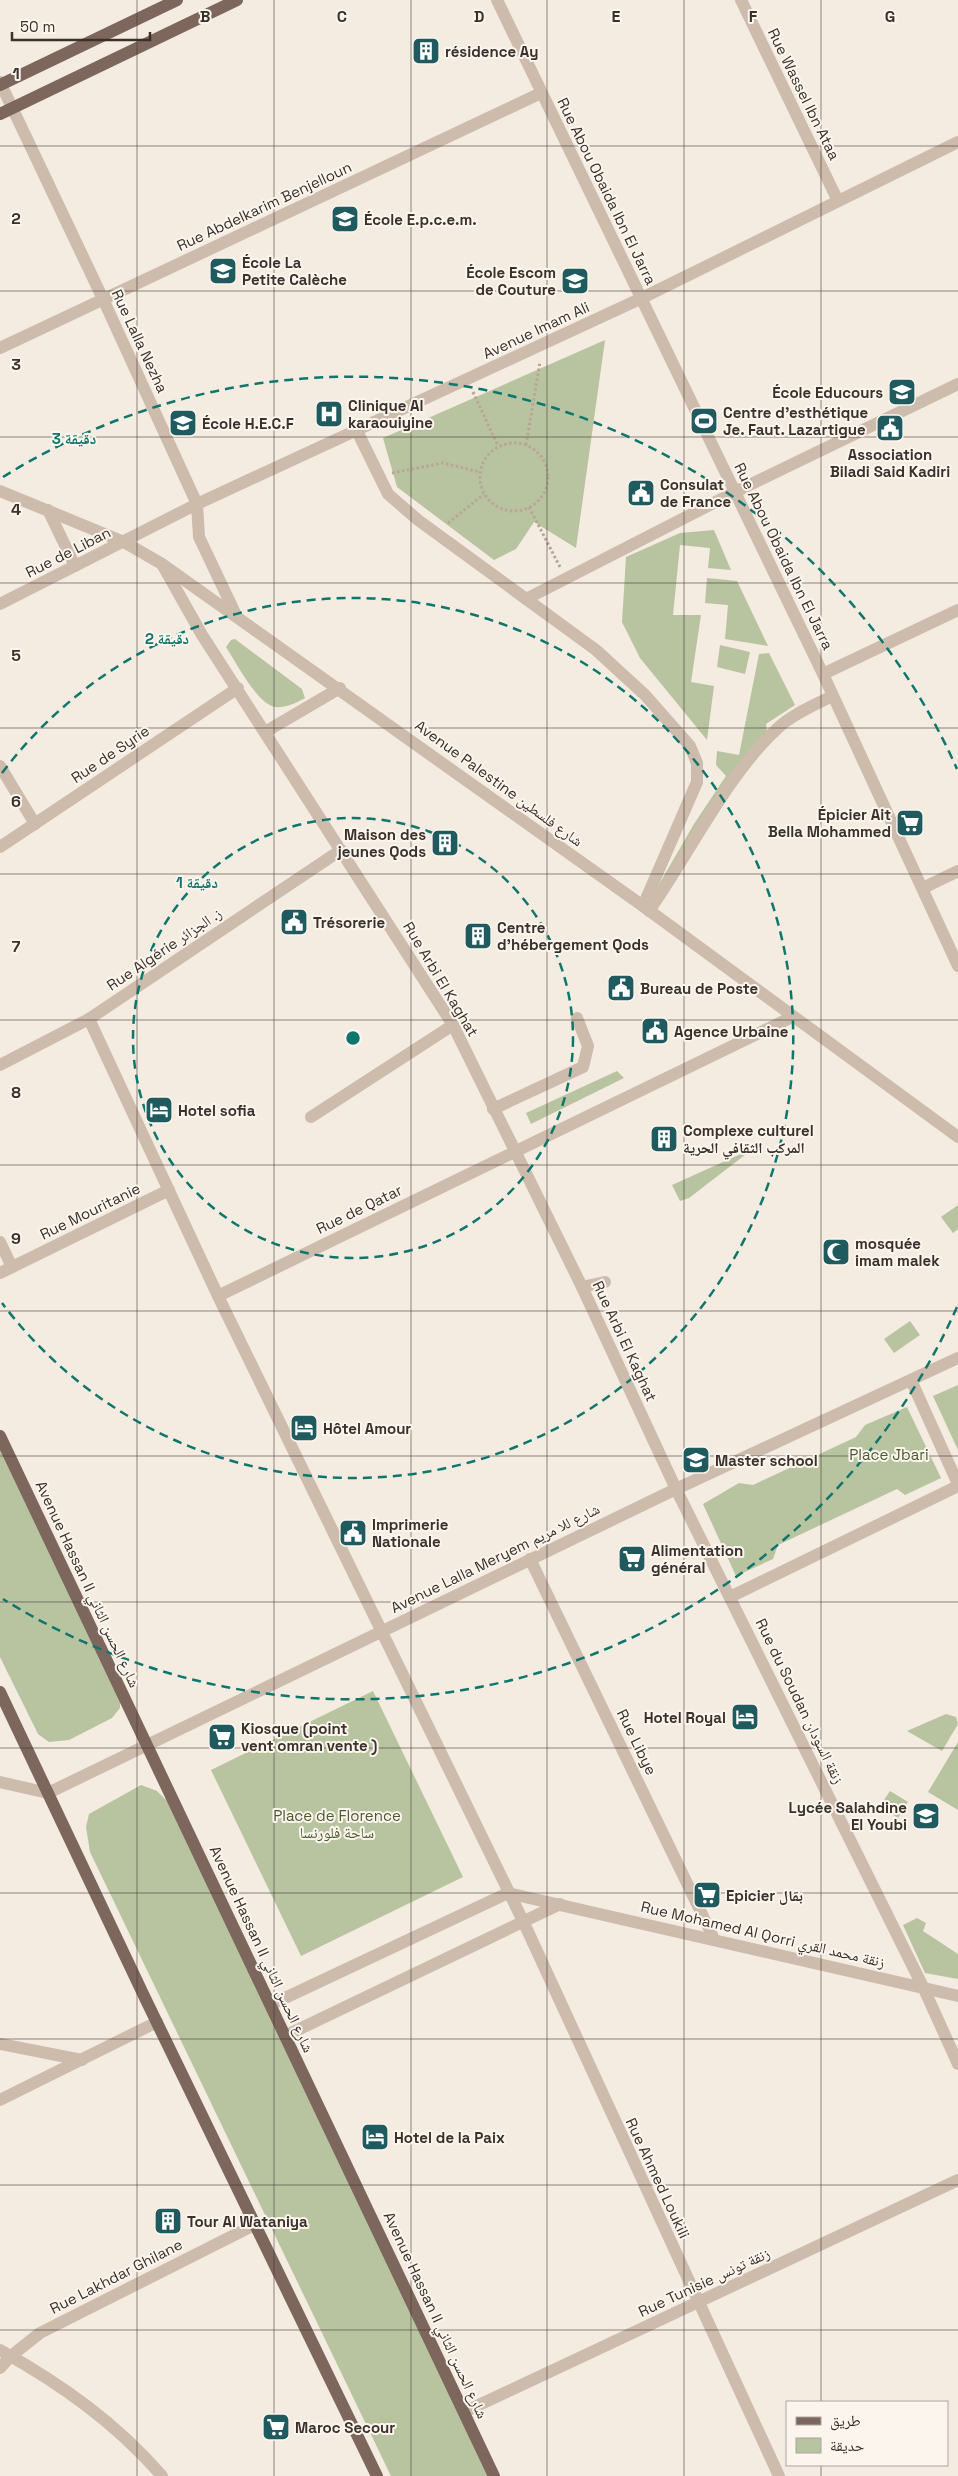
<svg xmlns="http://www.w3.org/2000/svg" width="958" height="2476" font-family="'Space Grotesk','Noto Naskh Arabic',sans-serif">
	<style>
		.green { fill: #b8c4a0 }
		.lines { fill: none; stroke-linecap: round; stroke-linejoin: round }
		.path { stroke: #b9a596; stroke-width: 3; stroke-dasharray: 2.5 2.5; stroke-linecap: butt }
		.minor { stroke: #cdbbac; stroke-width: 12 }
		.major { stroke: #7d675c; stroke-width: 12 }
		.grid { fill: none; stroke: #3b302b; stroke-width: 1; stroke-opacity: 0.55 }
		.ring { fill: none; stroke: #0f766e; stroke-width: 2.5; stroke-dasharray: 9 6 }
		.labels { text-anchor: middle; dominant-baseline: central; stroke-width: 4; stroke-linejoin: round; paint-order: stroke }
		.poi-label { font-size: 15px; font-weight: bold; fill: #3b302b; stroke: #fbf5ee; text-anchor: start }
		.street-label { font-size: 15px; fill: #3b302b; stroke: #fbf5ee }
		.park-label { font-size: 15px; fill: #4a5a2e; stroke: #fbf5ee }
		.grid-label { font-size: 16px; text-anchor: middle; font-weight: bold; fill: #3b302b; stroke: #fbf5ee; stroke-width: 4; stroke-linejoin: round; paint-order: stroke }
		.centre { fill: #0f766e; stroke: #fbf5ee; stroke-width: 2.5 }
		.ring-label { font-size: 15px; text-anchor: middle; font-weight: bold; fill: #0f766e; stroke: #fbf5ee; stroke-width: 4; stroke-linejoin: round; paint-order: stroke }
	</style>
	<rect width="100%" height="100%" fill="#f4ebe1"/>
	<g class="green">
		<path d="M605,340L576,548L534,522L516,549L494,560L397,487L383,438Z"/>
		<path d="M714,530L731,570L708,568L710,548L680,545L673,615H701L691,682L714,686L707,740L640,658L622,622L626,557L680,533Z"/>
		<path d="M707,578L737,581L768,646L725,639L728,605L705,603Z"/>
		<path d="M235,639L302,689L305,698C296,703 286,708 275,707C257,704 236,662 226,647L231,640Z"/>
		<path d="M720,645L750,652L745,674L717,667Z"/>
		<path d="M769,653L795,705L766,724L768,738L654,893L694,824L726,776L716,765L717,751L739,755L759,654Z"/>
		<path d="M617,1071L624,1078L531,1124L526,1113Z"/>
		<path d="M754,1148L689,1198L680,1201L672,1185Z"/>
		<path d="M958,1205V1229L953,1233L941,1217Z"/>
		<path d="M910,1321L920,1335L894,1353L884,1339Z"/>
		<path d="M958,1385V1450L933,1396Z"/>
		<path d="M907,1407L941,1478L905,1495L897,1489L778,1545L773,1559L736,1576L703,1504L739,1483L753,1485L856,1437L865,1425Z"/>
		<path d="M0,1438L120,1695V1708L112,1718L69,1740L49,1742L38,1734L0,1657Z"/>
		<path d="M373,1691L463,1877L301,1956L211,1770Z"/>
		<path d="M946,1714L956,1717L958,1724L942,1751L907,1731Z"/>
		<path d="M958,1742V1810L928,1792Z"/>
		<path d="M141,1785L157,1791L169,1803L493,2476H391L90,1852L86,1827L89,1814Z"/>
		<path d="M890,1791L908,1802L898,1818L880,1806Z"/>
		<path d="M917,1918L926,1923L923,1931L958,1954V1979L925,1973L903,1925Z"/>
	</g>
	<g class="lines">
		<g class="path">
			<path d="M473,392L498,446"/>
			<circle cx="514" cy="477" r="34"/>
			<path d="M526,445L540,362"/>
			<path d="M392,473L443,463L480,472"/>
			<path d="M529,507L560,567"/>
			<path d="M448,523L484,494"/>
		</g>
		<g class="minor">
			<path d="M497,0L823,674L958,966"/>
			<path d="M741,0L838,201"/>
			<path d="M0,82L103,299L197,504L199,537L236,615"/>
			<path d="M0,348L541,93"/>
			<path d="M357,431L388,494L418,520L596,650L645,695L690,746L697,763V782L643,906"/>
			<path d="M0,491L124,542L162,564L643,906L958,1137"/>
			<path d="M48,510L75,566"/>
			<path d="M162,564L202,635L453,1025L582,1287L676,1489L924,1989L958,2064"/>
			<path d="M526,599L735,492L958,384"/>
			<path d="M0,604L197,504L642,298L958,142"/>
			<path d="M823,674L958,610"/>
			<path d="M265,732L340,688"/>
			<path d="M0,766L35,824"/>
			<path d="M0,847L238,688"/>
			<path d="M923,888L958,871"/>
			<path d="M649,911C689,854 728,773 779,727C793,714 815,705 832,696"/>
			<path d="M89,1019L218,1296L524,1923L779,2476"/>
			<path d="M0,1065L89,1019L341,850"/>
			<path d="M493,1109L583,1067L588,1046L577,1018"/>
			<path d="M311,1117L453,1025"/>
			<path d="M0,1242L12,1267"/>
			<path d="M0,1273L169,1190"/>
			<path d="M582,1287L605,1282"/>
			<path d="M218,1296L792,1017"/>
			<path d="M911,1380L958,1484"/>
			<path d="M530,1559L714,1939"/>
			<path d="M730,1597L958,1486"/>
			<path d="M0,1782L48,1793L676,1489L958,1358"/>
			<path d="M270,2005L508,1893L958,1996"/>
			<path d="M285,2036L560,1904"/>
			<path d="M0,2044L82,2060"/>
			<path d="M0,2100L157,2022"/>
			<path d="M0,2350C61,2384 116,2423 162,2476"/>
			<path d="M0,2368L11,2356L40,2333L254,2225"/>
			<path d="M464,2412L958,2180"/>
		</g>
		<g class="major">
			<path d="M0,85L177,0"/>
			<path d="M0,114L237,0"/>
			<path d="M0,1436L494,2476"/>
			<path d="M0,1692L145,1998L377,2476"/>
		</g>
	</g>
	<path class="grid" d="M137,0V2476M274,0V2476M411,0V2476M547,0V2476M684,0V2476M821,0V2402M0,146H958M0,291H958M0,437H958M0,583H958M0,728H958M0,874H958M0,1020H958M0,1165H958M0,1311H958M0,1456H958M0,1602H958M0,1748H958M0,1893H958M0,2039H958M0,2185H958M0,2330H958M821,2465V2476"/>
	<g class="ring">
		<circle cx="353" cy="1038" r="220"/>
		<path d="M2 773A440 440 0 1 1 2 1303"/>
		<path d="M957 1307A661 661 0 0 1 3 1599M3 477A661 661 0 0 1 957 769"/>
	</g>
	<defs>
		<symbol id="building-square" viewBox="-11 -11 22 22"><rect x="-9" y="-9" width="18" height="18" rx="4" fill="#1f5a5e" stroke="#fbf5ee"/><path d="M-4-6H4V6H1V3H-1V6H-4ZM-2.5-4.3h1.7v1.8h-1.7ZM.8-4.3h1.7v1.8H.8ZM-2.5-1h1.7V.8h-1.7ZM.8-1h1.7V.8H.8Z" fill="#fff"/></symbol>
		<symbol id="school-square" viewBox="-11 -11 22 22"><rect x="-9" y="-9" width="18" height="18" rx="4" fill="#1f5a5e" stroke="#fbf5ee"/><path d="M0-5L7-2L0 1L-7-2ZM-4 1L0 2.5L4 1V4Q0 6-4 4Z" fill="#fff"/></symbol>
		<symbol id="hospital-square" viewBox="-11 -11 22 22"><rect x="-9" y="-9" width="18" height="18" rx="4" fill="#1f5a5e" stroke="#fbf5ee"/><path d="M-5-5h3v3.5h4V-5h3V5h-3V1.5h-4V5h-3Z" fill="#fff"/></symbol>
		<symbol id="stadium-square" viewBox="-11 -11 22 22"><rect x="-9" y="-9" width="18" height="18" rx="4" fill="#1f5a5e" stroke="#fbf5ee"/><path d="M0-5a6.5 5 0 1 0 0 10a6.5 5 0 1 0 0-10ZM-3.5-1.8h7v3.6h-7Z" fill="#fff"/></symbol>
		<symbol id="civic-square" viewBox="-11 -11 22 22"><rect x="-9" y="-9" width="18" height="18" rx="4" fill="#1f5a5e" stroke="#fbf5ee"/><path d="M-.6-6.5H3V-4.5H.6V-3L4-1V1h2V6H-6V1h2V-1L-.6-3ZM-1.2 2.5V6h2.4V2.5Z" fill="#fff"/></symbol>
		<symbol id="supermarket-square" viewBox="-11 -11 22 22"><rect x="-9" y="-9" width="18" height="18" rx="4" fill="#1f5a5e" stroke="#fbf5ee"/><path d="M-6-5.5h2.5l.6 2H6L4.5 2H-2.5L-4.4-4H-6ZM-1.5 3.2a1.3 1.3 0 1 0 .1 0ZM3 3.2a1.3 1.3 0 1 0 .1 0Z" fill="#fff"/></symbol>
		<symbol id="hotel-square" viewBox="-11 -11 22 22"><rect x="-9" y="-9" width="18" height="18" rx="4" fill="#1f5a5e" stroke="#fbf5ee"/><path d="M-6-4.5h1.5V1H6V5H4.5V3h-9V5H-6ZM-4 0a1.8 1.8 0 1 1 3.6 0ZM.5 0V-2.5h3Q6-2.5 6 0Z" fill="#fff"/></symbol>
		<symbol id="mosque-square" viewBox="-11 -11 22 22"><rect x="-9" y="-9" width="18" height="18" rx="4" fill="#1f5a5e" stroke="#fbf5ee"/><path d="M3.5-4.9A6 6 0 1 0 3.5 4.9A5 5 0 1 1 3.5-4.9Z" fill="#fff"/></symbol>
	</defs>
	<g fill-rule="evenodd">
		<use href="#building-square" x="410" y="35" width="32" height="32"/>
		<use href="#school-square" x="329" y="203" width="32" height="32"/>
		<use href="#school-square" x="207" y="255" width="32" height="32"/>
		<use href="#school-square" x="559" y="265" width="32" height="32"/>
		<use href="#school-square" x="886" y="376" width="32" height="32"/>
		<use href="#hospital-square" x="313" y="398" width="32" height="32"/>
		<use href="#stadium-square" x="688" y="405" width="32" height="32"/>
		<use href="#school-square" x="167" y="407" width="32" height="32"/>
		<use href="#civic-square" x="874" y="412" width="32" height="32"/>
		<use href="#civic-square" x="625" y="477" width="32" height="32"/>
		<use href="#supermarket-square" x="894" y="807" width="32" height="32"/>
		<use href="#building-square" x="429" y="827" width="32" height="32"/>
		<use href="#civic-square" x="278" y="906" width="32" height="32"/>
		<use href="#building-square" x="462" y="920" width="32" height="32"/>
		<use href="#civic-square" x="605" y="972" width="32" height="32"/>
		<use href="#civic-square" x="639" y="1015" width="32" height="32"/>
		<use href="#hotel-square" x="143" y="1094" width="32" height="32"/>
		<use href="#building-square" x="648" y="1123" width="32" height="32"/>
		<use href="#mosque-square" x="820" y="1236" width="32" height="32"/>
		<use href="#hotel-square" x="288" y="1412" width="32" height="32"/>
		<use href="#school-square" x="680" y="1444" width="32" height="32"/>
		<use href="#civic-square" x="337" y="1517" width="32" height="32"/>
		<use href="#supermarket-square" x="616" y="1543" width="32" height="32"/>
		<use href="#hotel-square" x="729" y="1701" width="32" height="32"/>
		<use href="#supermarket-square" x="206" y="1721" width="32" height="32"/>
		<use href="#school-square" x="910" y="1800" width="32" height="32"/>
		<use href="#supermarket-square" x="691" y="1879" width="32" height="32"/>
		<use href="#hotel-square" x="359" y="2121" width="32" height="32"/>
		<use href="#building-square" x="152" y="2205" width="32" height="32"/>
		<use href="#supermarket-square" x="260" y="2411" width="32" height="32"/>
	</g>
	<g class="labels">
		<g class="poi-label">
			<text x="445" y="51">résidence Ay</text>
			<text x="364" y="219">École E.p.c.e.m.</text>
			<text x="242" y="262">École La<tspan x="242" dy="17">Petite Calèche</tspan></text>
			<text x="556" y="272" text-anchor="end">École Escom<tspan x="556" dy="17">de Couture</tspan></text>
			<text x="883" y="392" text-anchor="end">École Educours</text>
			<text x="348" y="405">Clinique Al<tspan x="348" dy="17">karaouiyine</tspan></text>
			<text x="723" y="412">Centre d'esthétique<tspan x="723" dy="17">Je. Faut. Lazartigue</tspan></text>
			<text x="202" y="423">École H.E.C.F</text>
			<text x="890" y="454" text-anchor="middle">Association<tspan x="890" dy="17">Biladi Said Kadiri</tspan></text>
			<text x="660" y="484">Consulat<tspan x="660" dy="17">de France</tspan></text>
			<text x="891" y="814" text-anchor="end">Épicier Ait<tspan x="891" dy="17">Bella Mohammed</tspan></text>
			<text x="426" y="834" text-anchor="end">Maison des<tspan x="426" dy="17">jeunes Qods</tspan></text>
			<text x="313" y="922">Trésorerie</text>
			<text x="497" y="927">Centre<tspan x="497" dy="17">d'hébergement Qods</tspan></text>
			<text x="640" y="988">Bureau de Poste</text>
			<text x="674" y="1031">Agence Urbaine</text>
			<text x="178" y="1110">Hotel sofia</text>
			<text x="683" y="1130">Complexe culturel<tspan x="683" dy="17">المركب الثقافي الحرية</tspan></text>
			<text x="855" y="1243">mosquée<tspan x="855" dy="17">imam malek</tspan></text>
			<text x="323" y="1428">Hôtel Amour</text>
			<text x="715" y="1460">Master school</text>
			<text x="372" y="1524">Imprimerie<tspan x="372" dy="17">Nationale</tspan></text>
			<text x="651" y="1550">Alimentation<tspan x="651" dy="17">général</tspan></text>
			<text x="726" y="1717" text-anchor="end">Hotel Royal</text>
			<text x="241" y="1728">Kiosque (point<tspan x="241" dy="17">vent omran vente )</tspan></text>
			<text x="907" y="1807" text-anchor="end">Lycée Salahdine<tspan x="907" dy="17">El Youbi</tspan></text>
			<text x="726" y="1895">Epicier بقال</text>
			<text x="394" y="2137">Hotel de la Paix</text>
			<text x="187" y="2221">Tour Al Wataniya</text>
			<text x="295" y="2427">Maroc Secour</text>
		</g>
		<g class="street-label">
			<text transform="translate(804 94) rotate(64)">Rue Wassel Ibn Ataa</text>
			<text transform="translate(607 191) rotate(64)">Rue Abou Obaida Ibn El Jarra</text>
			<text transform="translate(264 206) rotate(-25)">Rue Abdelkarim Benjelloun</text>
			<text transform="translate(536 330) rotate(-25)">Avenue Imam Ali</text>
			<text transform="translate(140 341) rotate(65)">Rue Lalla Nezha</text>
			<text transform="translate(68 552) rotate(-27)">Rue de Liban</text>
			<text transform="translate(784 556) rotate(64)">Rue Abou Obaida Ibn El Jarra</text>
			<text transform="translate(110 754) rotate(-34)">Rue de Syrie</text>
			<text transform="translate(499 783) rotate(36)">Avenue Palestine شارع فلسطين</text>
			<text transform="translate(164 949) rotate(-34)">Rue Algérie ز. الجزائر</text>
			<text transform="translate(441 979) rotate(59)">Rue Arbi El Kaghat</text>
			<text transform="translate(359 1209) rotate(-26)">Rue de Qatar</text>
			<text transform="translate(90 1211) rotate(-26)">Rue Mouritanie</text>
			<text transform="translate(625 1341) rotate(65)">Rue Arbi El Kaghat</text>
			<text transform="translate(495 1558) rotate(-26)">Avenue Lalla Meryem شارع للا مريم</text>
			<text transform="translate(88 1584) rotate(65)">Avenue Hassan II شارع الحسن الثاني</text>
			<text transform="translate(800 1701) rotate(64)">Rue du Soudan زنقة السودان</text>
			<text transform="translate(637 1742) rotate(64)">Rue Libye</text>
			<text transform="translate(763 1934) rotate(13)">Rue Mohamed Al Qorri زنقة محمد القري</text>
			<text transform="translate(262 1949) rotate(65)">Avenue Hassan II شارع الحسن الثاني</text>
			<text transform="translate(658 2178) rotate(65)">Rue Ahmed Loukili</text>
			<text transform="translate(116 2276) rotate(-27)">Rue Lakhdar Ghilane</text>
			<text transform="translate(704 2282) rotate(-25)">Rue Tunisie زنقة تونس</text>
			<text transform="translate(436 2315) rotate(65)">Avenue Hassan II شارع الحسن الثاني</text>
		</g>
		<g class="park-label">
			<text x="889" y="1454">Place Jbari</text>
			<text x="337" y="1815">Place de Florence<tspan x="337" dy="17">ساحة فلورنسا</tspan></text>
		</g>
	</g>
	<g class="grid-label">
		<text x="205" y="22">B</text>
		<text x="342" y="22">C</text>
		<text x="479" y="22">D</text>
		<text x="616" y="22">E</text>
		<text x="753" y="22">F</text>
		<text x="890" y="22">G</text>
		<text x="16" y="79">1</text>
		<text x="16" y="224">2</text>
		<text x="16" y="370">3</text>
		<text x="16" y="515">4</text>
		<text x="16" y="661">5</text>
		<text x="16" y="807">6</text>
		<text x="16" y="952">7</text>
		<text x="16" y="1098">8</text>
		<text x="16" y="1244">9</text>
	</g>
	<circle cx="353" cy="1038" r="8" class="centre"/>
	<g class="ring-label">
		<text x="74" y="444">3 دقيقة</text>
		<text x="167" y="644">2 دقيقة</text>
		<text x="197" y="888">1 دقيقة</text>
	</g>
	<rect x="786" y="2401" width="162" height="65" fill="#fbf5ee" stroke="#aea6a0"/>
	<rect x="796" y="2417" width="25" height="8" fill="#7d675c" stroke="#aea6a0"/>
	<text x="830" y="2426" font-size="15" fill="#3b302b">طريق</text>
	<rect x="796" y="2438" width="25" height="15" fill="#b8c4a0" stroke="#aea6a0"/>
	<text x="830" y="2451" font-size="15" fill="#3b302b">حديقة</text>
	<path d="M12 32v8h138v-8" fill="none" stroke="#3b302b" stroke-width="2.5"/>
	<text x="20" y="32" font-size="15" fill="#3b302b" stroke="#fbf5ee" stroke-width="4" paint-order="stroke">50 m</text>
</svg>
